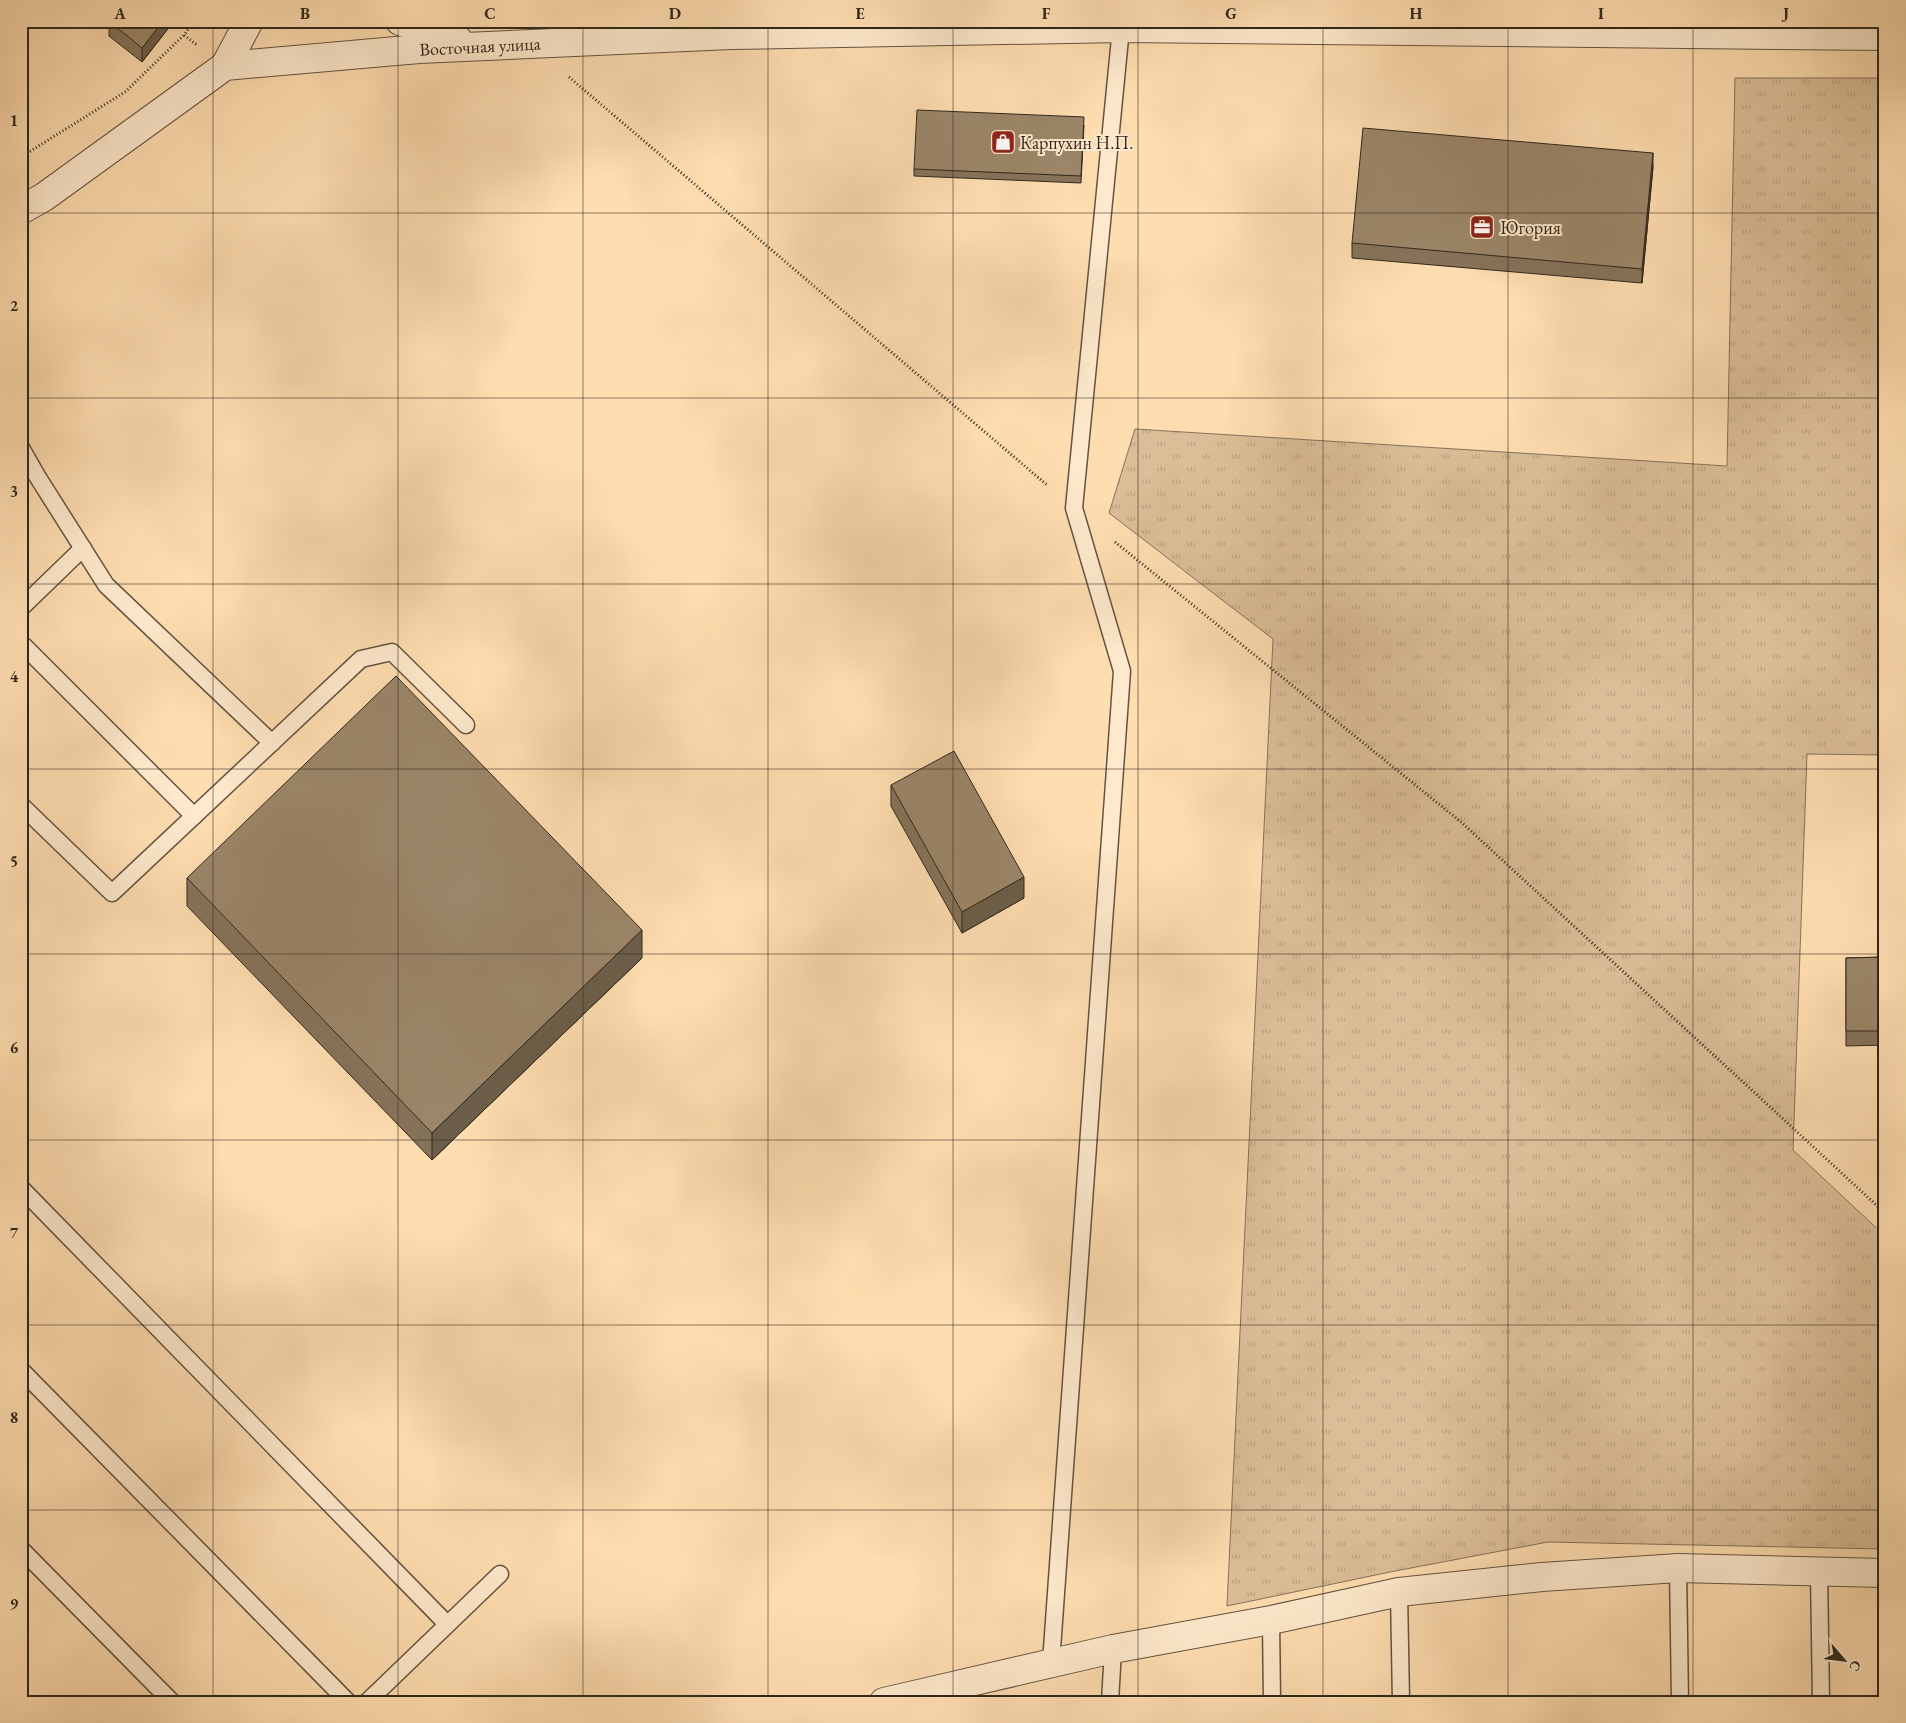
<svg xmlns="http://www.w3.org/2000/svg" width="1906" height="1723" font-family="'EB Garamond',serif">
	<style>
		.grass { fill: url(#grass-tufts); stroke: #86725a }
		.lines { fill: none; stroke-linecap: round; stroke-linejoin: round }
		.service-casing { stroke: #645442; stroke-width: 19 }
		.minor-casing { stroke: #645442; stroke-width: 30 }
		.tertiary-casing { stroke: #645442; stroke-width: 30 }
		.path { stroke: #30271d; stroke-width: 3; stroke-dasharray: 1 2.5; stroke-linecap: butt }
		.service { stroke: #fee9cc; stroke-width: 16 }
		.minor { stroke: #fee9cc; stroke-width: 28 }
		.tertiary { stroke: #fee9cc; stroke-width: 28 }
		.wall { fill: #85735a; stroke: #30271d }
		.shaded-wall { fill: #6c5e4a; stroke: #30271d }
		.building { fill: #9b8669; stroke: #30271d }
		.grid { fill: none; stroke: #30271d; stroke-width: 1; stroke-opacity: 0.55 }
		.labels { text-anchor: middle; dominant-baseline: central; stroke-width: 4; stroke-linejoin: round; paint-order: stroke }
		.street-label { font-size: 18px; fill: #30271d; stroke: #fee9cc }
		.poi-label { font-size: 18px; fill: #30271d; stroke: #fee9cc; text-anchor: start }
		.neatline { fill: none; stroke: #30271d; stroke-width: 2 }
		.grid-label { font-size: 16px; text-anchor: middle; font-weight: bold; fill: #30271d }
	</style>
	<defs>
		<pattern id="grass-tufts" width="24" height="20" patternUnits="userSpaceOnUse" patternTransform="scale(1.25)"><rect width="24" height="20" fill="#dbbe97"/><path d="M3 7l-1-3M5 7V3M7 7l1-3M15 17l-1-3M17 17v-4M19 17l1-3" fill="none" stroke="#bca382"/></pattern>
	</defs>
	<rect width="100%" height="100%" fill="#feddb0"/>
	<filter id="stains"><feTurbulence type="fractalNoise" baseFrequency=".004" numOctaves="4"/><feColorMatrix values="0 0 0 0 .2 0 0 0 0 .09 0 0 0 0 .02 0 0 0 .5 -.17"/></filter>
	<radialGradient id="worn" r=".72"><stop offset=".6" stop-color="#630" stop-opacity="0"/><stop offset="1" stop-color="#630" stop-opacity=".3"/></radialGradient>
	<path class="grass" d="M1735,78H1885V755L1807,754L1793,1150L1885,1236V1549L1548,1542L1390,1572L1227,1606L1273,639L1109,513L1135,429L1727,466Z"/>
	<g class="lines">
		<defs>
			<g id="service">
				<path d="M21,448L37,476L106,585L272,743"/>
				<path d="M21,608L83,548"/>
				<path d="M21,643L194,816"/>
				<path d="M21,805L112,893L361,659L392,652L466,725"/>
				<path d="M21,1188L447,1624"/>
				<path d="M21,1370L348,1702"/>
				<path d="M21,1549L172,1702"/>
				<path d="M1678,1568L1680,1702"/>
				<path d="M1819,1571L1821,1702"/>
				<path d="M1399,1592L1401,1702"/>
				<path d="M1271,1620L1272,1702"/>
				<path d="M1051,1663L1122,671L1074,508L1121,28"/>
				<path d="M367,1702L500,1574"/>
				<path d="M1110,1702L1113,1649"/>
			</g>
			<path id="minor" d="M884,1702L1113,1649L1271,1620L1399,1592L1542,1577L1678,1568L1885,1573"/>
			<g id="tertiary">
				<path d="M400,21L450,39L458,40"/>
				<path d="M225,66L249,21"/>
				<path d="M21,210L44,197L225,66L419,49L731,35L1121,28L1885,36"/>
			</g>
		</defs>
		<use href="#service" class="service-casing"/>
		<use href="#minor" class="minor-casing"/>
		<use href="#tertiary" class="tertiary-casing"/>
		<g class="path">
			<path d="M194,21L184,35L197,45"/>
			<path d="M569,77L1047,485"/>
			<path d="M21,157L125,92L184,35"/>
			<path d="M1115,542L1461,822L1885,1213"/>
		</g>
		<use href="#service" class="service"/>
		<use href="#minor" class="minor"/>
		<use href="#tertiary" class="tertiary"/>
	</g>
	<g class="wall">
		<path d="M109,21H174L142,62L109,36Z"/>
		<path d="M1084,125L1081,183L914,176V169Z"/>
		<path d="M1653,167L1642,283L1352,258V243Z"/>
		<path d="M891,785L1024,898L962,933L891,806Z"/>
		<path d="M187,878L642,958L432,1160L187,906Z"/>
		<path d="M1885,957V1045L1846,1046V958Z"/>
	</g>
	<g class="shaded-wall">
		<path d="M163,21H174L142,62V48Z"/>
		<path d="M1653,153V167L1642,283V269Z"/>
		<path d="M1024,877V898L962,933V912Z"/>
		<path d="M642,930V958L432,1160V1133Z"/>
	</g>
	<g class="building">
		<path d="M109,21H163L142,48Z"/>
		<path d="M917,110L1084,117L1081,176L914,169Z"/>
		<path d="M1363,128L1653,153L1642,269L1352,243Z"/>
		<path d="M396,676L642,930L432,1133L187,878Z"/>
		<path d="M954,751L1024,877L962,912L891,785Z"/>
		<path d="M1885,957V1031H1846V958Z"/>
	</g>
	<path class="grid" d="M213,21V1702M398,21V1702M583,21V1702M768,21V1702M953,21V1702M1138,21V1702M1323,21V1702M1508,21V1702M1693,21V1702M21,213H1885M21,398H1885M21,584H1885M21,769H1885M21,954H1885M21,1140H1885M21,1325H1885M21,1510H1885"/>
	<defs>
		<symbol id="shop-square" viewBox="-11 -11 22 22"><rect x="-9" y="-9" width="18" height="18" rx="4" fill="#8f2418" stroke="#fee9cc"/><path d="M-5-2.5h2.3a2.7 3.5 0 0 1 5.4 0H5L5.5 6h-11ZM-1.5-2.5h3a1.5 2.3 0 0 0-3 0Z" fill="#fff"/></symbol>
		<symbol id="office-square" viewBox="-11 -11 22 22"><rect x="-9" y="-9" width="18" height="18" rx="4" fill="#8f2418" stroke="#fee9cc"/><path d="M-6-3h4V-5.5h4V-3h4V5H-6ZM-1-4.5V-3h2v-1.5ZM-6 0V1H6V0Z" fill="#fff"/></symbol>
	</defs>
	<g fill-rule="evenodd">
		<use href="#shop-square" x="989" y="128" width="28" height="28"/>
		<use href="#office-square" x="1468" y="213" width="28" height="28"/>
	</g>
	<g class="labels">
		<g class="street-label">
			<text transform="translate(480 46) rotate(-3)">Восточная улица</text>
		</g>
		<g class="poi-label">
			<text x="1020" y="142">Карпухин Н.П.</text>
			<text x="1500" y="227">Югория</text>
		</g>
	</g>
	<rect width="1906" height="1723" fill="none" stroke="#feddb0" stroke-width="55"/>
	<g transform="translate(1844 1660) rotate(118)" stroke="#fee9cc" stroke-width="4" paint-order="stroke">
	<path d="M0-4L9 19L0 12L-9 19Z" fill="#30271d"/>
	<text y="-8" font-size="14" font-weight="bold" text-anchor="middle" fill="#30271d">С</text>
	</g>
	<rect x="28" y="28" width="1850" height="1668" class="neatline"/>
	<g class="grid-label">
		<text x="120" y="19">A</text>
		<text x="305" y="19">B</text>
		<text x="490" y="19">C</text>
		<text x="675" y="19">D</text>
		<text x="860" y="19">E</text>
		<text x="1046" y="19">F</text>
		<text x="1231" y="19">G</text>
		<text x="1416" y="19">H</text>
		<text x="1601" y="19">I</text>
		<text x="1786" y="19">J</text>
		<text x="14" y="126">1</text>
		<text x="14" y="311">2</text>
		<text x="14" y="497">3</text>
		<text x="14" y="682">4</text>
		<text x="14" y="867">5</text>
		<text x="14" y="1053">6</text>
		<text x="14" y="1238">7</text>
		<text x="14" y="1423">8</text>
		<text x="14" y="1609">9</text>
	</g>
	<rect width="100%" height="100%" filter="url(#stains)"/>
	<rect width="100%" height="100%" fill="url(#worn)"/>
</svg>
